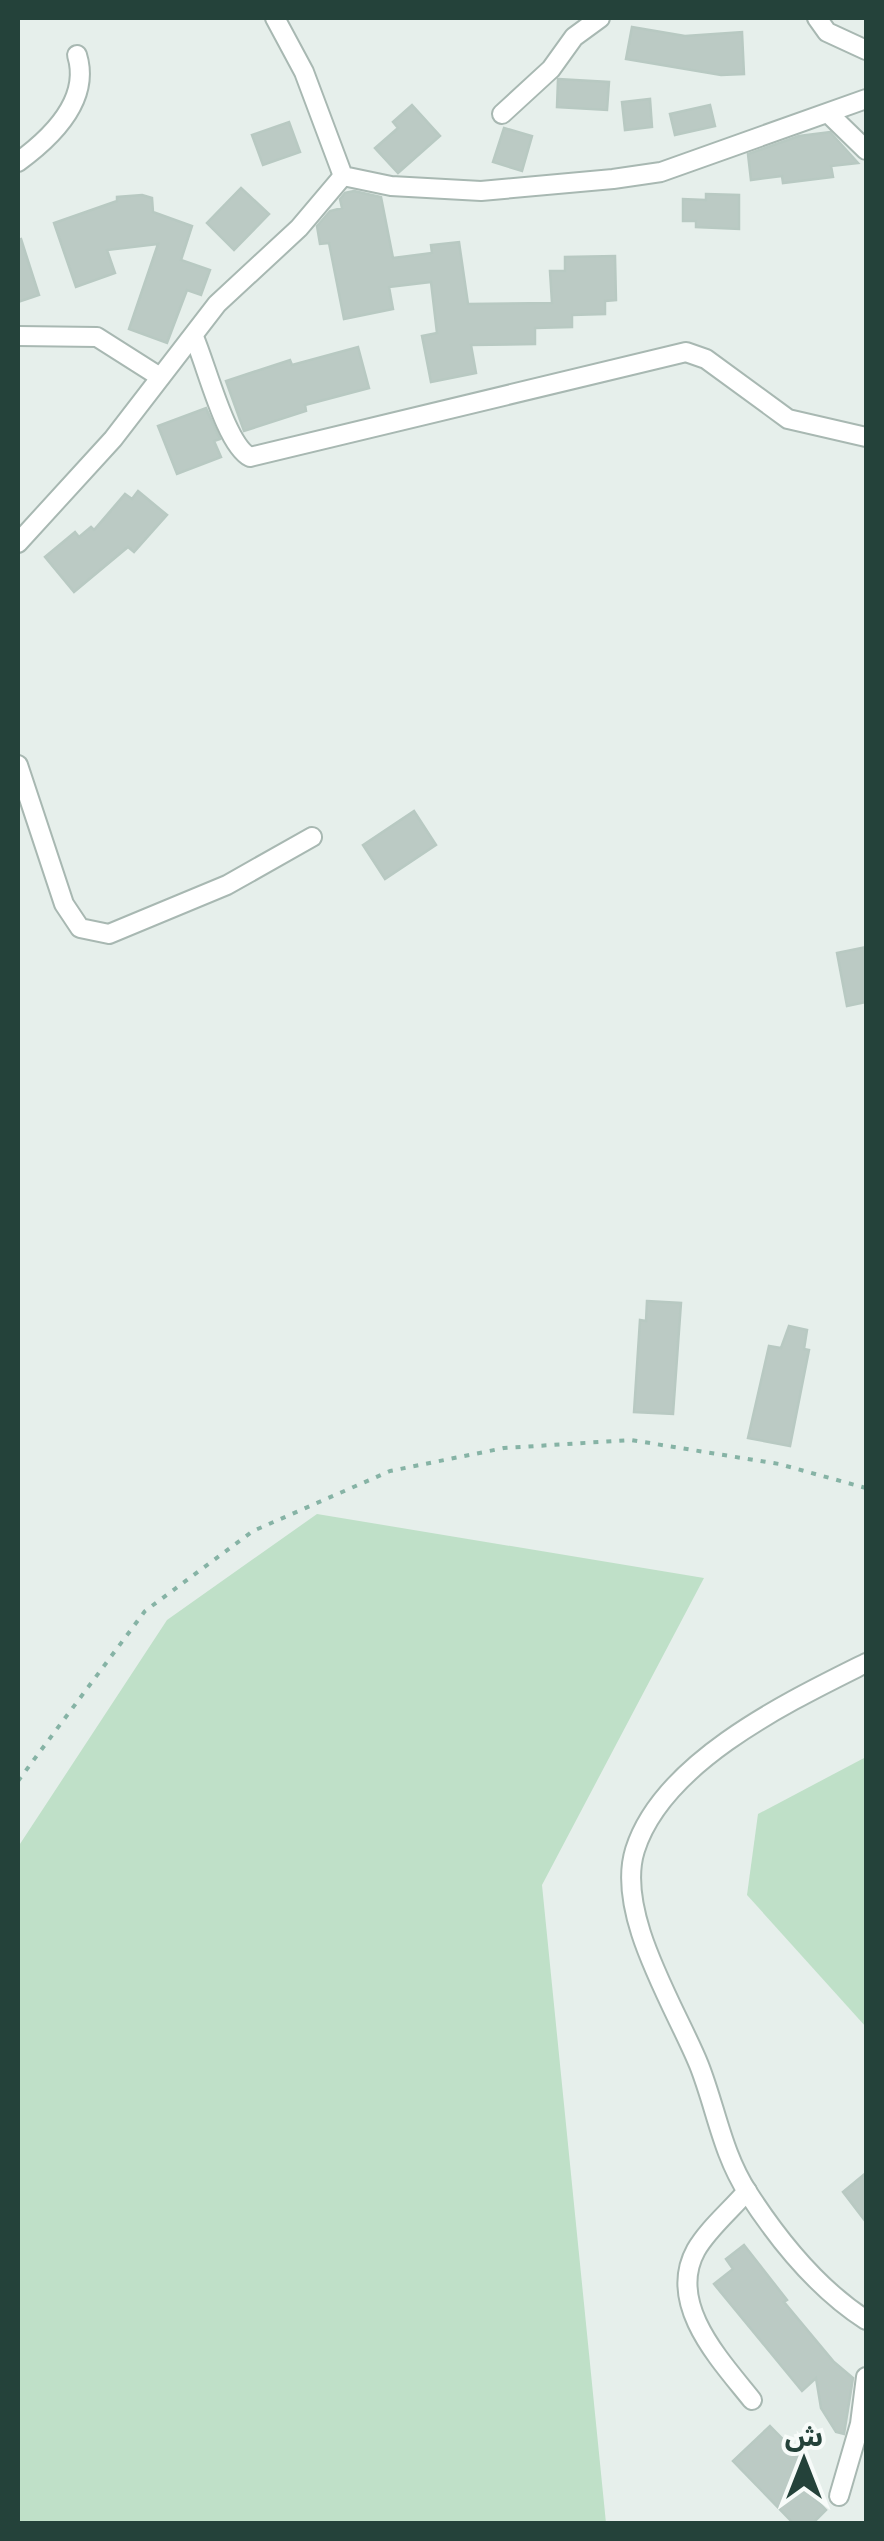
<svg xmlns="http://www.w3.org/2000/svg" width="884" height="2541" font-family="'Noto Sans','Noto Sans Arabic',sans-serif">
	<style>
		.green { fill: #bfe0c8 }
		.building { fill: #bbcac4; stroke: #b8c9c2; stroke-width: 2.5 }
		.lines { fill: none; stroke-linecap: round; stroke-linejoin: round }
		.street-casing { stroke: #a8b8b2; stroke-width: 22 }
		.path { stroke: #86b3a5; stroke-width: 4; stroke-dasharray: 5 8; stroke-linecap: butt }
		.street { stroke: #fff; stroke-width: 18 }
	</style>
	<rect width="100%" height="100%" fill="#e6efeb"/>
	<g class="green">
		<path d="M317,1514L704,1578L542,1885L606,2523H18V1847L167,1620Z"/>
		<path d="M866,1757V2027L747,1895L758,1814Z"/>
	</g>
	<g class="building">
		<path d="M632,27L685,36L742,32L744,74L721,75L626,59Z"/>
		<path d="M558,79L609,82L607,110L557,107Z"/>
		<path d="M650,99L652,127L625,130L622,102Z"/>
		<path d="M412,105L440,136L398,173L375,148L398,128L393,122Z"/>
		<path d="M710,105L715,126L675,135L670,114Z"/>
		<path d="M289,122L300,152L263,165L252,135Z"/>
		<path d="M504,128L532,136L522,171L493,162Z"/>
		<path d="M830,132L858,163L831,166L833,177L783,183L782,176L751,180L748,154L799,136Z"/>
		<path d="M241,188L269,214L234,250L207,223Z"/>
		<path d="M354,191L381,197L393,258L432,253L431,245L459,242L468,304L552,303L550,271H565V257L615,256L616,300L605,301V314L572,315V327L535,328V344L471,345L476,373L431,382L422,336L437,333L431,282L389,287L393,309L344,319L329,243L320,244L317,226L330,211L342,208L340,199L345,193Z"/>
		<path d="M706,194L739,195V229L696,227V221H683V199L706,200Z"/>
		<path d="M142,195L152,198L153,212L192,226L181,260L210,270L201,295L187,290L167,343L129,329L158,244L107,250L115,273L76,287L54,223L117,201V197Z"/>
		<path d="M21,239L39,295L18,302V240Z"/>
		<path d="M358,347L369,388L305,405L306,411L244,431L226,381L290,360L292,365Z"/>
		<path d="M206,408L220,439L214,441L221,457L177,474L158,426Z"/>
		<path d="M138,491L167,515L134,552L128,547L74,592L45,557L75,532L79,537L91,527L94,530L125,494L132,499Z"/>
		<path d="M414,811L436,845L385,879L363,845Z"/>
		<path d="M866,947V1002L847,1006L837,953Z"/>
		<path d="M647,1301L681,1303L673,1414L634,1412L640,1320L646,1321Z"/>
		<path d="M789,1326L807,1330L804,1349L809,1350L790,1446L748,1438L769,1346L781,1348Z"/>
		<path d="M866,2173V2222L843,2192Z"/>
		<path d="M744,2245L787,2300L784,2302L834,2362L853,2378L844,2434L836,2432L821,2408L816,2378L802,2391L714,2284L733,2269L726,2259Z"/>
		<path d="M770,2426L810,2467L796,2479L826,2510L812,2524H794L733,2461Z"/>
	</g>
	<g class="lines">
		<defs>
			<g id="street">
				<path d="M275,18L304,72L343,176L391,186L481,191L613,179L661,172L866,99"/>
				<path d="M817,18L827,32L866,50"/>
				<path d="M502,114L551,69L574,37L600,18"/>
				<path d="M829,114L866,150"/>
				<path d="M18,162C51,138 91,100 77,55"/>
				<path d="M18,336L97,337L160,377"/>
				<path d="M194,337C207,367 226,445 250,457L686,352L706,359L788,419L866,437"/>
				<path d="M18,543L113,439L217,304L299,228L343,176"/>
				<path d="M18,765L64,904L80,928L109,934L227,885L312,837"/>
				<path d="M866,1663C790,1701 663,1761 635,1850C615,1914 676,2008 699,2065C716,2108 722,2153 748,2193C779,2241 818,2289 866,2320"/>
				<path d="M747,2191C731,2210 708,2229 696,2250C666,2304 721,2361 752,2400"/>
				<path d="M839,2496L860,2424L866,2377"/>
			</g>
		</defs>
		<use href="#street" class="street-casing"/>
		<path class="path" d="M18,1781L145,1611L253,1531L390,1471L504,1448L631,1440L779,1464L866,1488"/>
		<use href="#street" class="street"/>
	</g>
	<rect width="884" height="2541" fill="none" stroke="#24423a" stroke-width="40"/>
	<g transform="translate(804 2461)" stroke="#f7fbf9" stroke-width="8" paint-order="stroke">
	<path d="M0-8L18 38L0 25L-18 38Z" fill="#24423a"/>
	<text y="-15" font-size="28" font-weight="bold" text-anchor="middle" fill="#24423a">ش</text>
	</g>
</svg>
